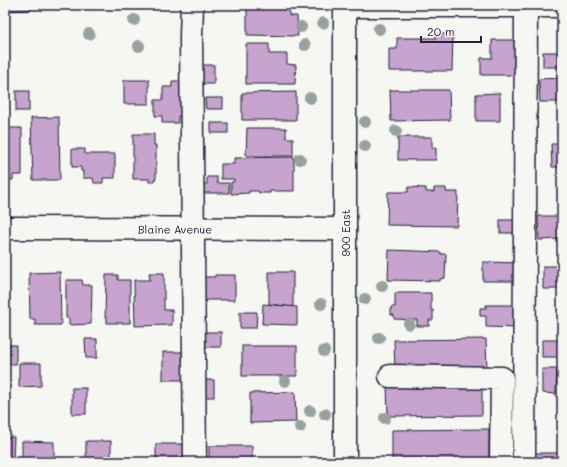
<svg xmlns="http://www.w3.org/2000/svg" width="567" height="467" font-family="Mali,sans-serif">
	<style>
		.building { fill: #c7a4cd; stroke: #22223b }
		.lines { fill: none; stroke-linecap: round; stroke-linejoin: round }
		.minor-casing { stroke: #22223b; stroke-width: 25 }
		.minor { stroke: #f6f6f2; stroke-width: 22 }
		.tree { fill: #97a1a0 }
		.labels { text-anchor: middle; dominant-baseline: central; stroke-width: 3; stroke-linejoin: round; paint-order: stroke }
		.street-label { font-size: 11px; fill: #22223b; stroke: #f6f6f2 }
	</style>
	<rect width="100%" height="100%" fill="#f6f6f2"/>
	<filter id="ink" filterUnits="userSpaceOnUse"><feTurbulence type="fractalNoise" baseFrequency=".025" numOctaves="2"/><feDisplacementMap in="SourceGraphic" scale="8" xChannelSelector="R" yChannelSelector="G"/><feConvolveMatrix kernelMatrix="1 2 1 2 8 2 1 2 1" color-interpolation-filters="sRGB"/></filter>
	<g filter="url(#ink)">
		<g class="building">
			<path d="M5,5H31V10L5,11Z"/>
			<rect x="52" y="5" width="34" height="3"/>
			<path d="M247,5H290L289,16H297L298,36L247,35Z"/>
			<path d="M436,34H453L452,71H389V49H397V38H436Z"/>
			<path d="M492,40H515V75H481V58H492Z"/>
			<path d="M246,44H269V54H287V64L296,65L295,84H246Z"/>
			<rect x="543" y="52" width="19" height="15"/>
			<rect x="200" y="65" width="14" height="19"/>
			<path d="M562,78V102H540L539,79Z"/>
			<rect x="124" y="80" width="25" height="24"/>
			<path d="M172,81H181L185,116H178V123H162V116H155V100H163V87H172Z"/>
			<path d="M390,90H449L450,120L391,121Z"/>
			<rect x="16" y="91" width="13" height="20"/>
			<path d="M296,92V120H242V93Z"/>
			<path d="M500,93V121H476V94Z"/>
			<path d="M205,98H223V109H206Z"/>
			<path d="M59,117L60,180H33L31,118Z"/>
			<path d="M5,122H9V128H22V175H13V180H5Z"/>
			<rect x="211" y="123" width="17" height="10"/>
			<rect x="557" y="125" width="5" height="12"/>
			<path d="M247,128H286V138H293V156H246Z"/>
			<path d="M133,134H154V145H156V179H154V182H149V179H133Z"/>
			<path d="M398,137H432V148H436V160H398Z"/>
			<path d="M551,144H562V167H552Z"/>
			<path d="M72,149H85V154H115V178H103V183H94L93,178H83V171H81V167H72Z"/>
			<path d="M294,157V191H270V193H259V191H249V193L231,194V182H234V179H221V164H234V158Z"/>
			<path d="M207,177H217V183H229V193H198V184H207Z"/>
			<path d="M408,187L426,188V192H434V188H446V192H458L457,226L387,225L388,192H408Z"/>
			<path d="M538,216H562V239L539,240Z"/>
			<rect x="500" y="220" width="19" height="13"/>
			<path d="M389,250L441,252V254H446L445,278L440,279V281L388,280Z"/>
			<path d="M483,262L520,263V281H483Z"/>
			<path d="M543,266H560L561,289H543Z"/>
			<path d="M60,272L61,325H35V319H30L29,273Z"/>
			<path d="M269,272H293V307L269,304Z"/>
			<path d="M149,273H164V310H172V325L135,326L134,280H150Z"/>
			<path d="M106,275H118V280H130V323H107V318H105Z"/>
			<path d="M215,275H235V300H202V277H215Z"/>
			<path d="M66,280H82L83,285H92L91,324L69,325V318H66Z"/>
			<path d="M395,293H431V310H433V320H429V326H417V320L394,319V315H391V307H395Z"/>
			<path d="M263,304L297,307V325L262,324Z"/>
			<path d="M486,305H520L519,328L486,327V316H480V308H486Z"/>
			<path d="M240,312H257L256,328H240Z"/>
			<rect x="200" y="332" width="21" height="15"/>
			<path d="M85,339H97V358H86Z"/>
			<path d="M486,339L487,370L395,371L394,340Z"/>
			<path d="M542,340H561L560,357H542Z"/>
			<rect x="5" y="345" width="11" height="19"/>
			<rect x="242" y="346" width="55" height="30"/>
			<rect x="163" y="352" width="23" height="28"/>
			<path d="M19,363H41V386L19,387Z"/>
			<path d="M542,369H557L556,394L542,393Z"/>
			<rect x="204" y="380" width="10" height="17"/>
			<path d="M387,386H482V415L388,416Z"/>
			<rect x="72" y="388" width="14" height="26"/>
			<path d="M295,392L296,422L250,423V393Z"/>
			<path d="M489,429V461L392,462V430Z"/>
			<path d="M5,437H14L13,462H5Z"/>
			<path d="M22,441L54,442V462H22Z"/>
			<path d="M86,441H111V459H109V462H86Z"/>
			<rect x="156" y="444" width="29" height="18"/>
			<rect x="209" y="446" width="43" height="16"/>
			<rect x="533" y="453" width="25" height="9"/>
		</g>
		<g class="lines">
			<defs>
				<g id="minor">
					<path d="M192,5L191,37L195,462"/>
					<path d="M345,6H562"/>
					<path id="s1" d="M5,228L345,229"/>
					<path d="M390,376L502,378L501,462"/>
					<path d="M345,462V5"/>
					<path d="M524,462L526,6"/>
				</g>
			</defs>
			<use href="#minor" class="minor-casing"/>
			<use href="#minor" class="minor"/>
		</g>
		<g class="tree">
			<circle cx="134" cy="20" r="6"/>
			<circle cx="323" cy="23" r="6"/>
			<circle cx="301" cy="27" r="6"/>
			<circle cx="379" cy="29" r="6"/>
			<circle cx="89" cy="34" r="6"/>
			<circle cx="305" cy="45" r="6"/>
			<circle cx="139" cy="46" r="6"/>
			<circle cx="310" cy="98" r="6"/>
			<circle cx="365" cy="122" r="6"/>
			<circle cx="396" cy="131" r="6"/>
			<circle cx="365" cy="146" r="6"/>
			<circle cx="300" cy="159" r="6"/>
			<circle cx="382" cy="286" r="6"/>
			<circle cx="365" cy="299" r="6"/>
			<circle cx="321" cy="304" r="6"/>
			<circle cx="409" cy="324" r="6"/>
			<circle cx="379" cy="338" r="6"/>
			<circle cx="324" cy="351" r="6"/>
			<circle cx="285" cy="381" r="6"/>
			<circle cx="310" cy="411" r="6"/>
			<circle cx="325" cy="414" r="6"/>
			<circle cx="385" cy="418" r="6"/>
			<circle cx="300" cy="427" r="6"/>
		</g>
	</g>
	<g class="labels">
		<g class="street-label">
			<text stroke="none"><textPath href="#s1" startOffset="170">Blaine Avenue</textPath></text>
			<text transform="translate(345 233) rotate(-90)">900 East</text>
		</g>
	</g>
	<rect width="567" height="467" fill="none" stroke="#f6f6f2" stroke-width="20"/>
	<rect x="10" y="10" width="547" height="447" fill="none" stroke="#22223b" stroke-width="1.5" filter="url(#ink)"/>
	<path d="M421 36v6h60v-6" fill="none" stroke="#22223b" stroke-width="2"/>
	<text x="427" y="36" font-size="12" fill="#22223b" stroke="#f6f6f2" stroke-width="3" paint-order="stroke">20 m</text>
</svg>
